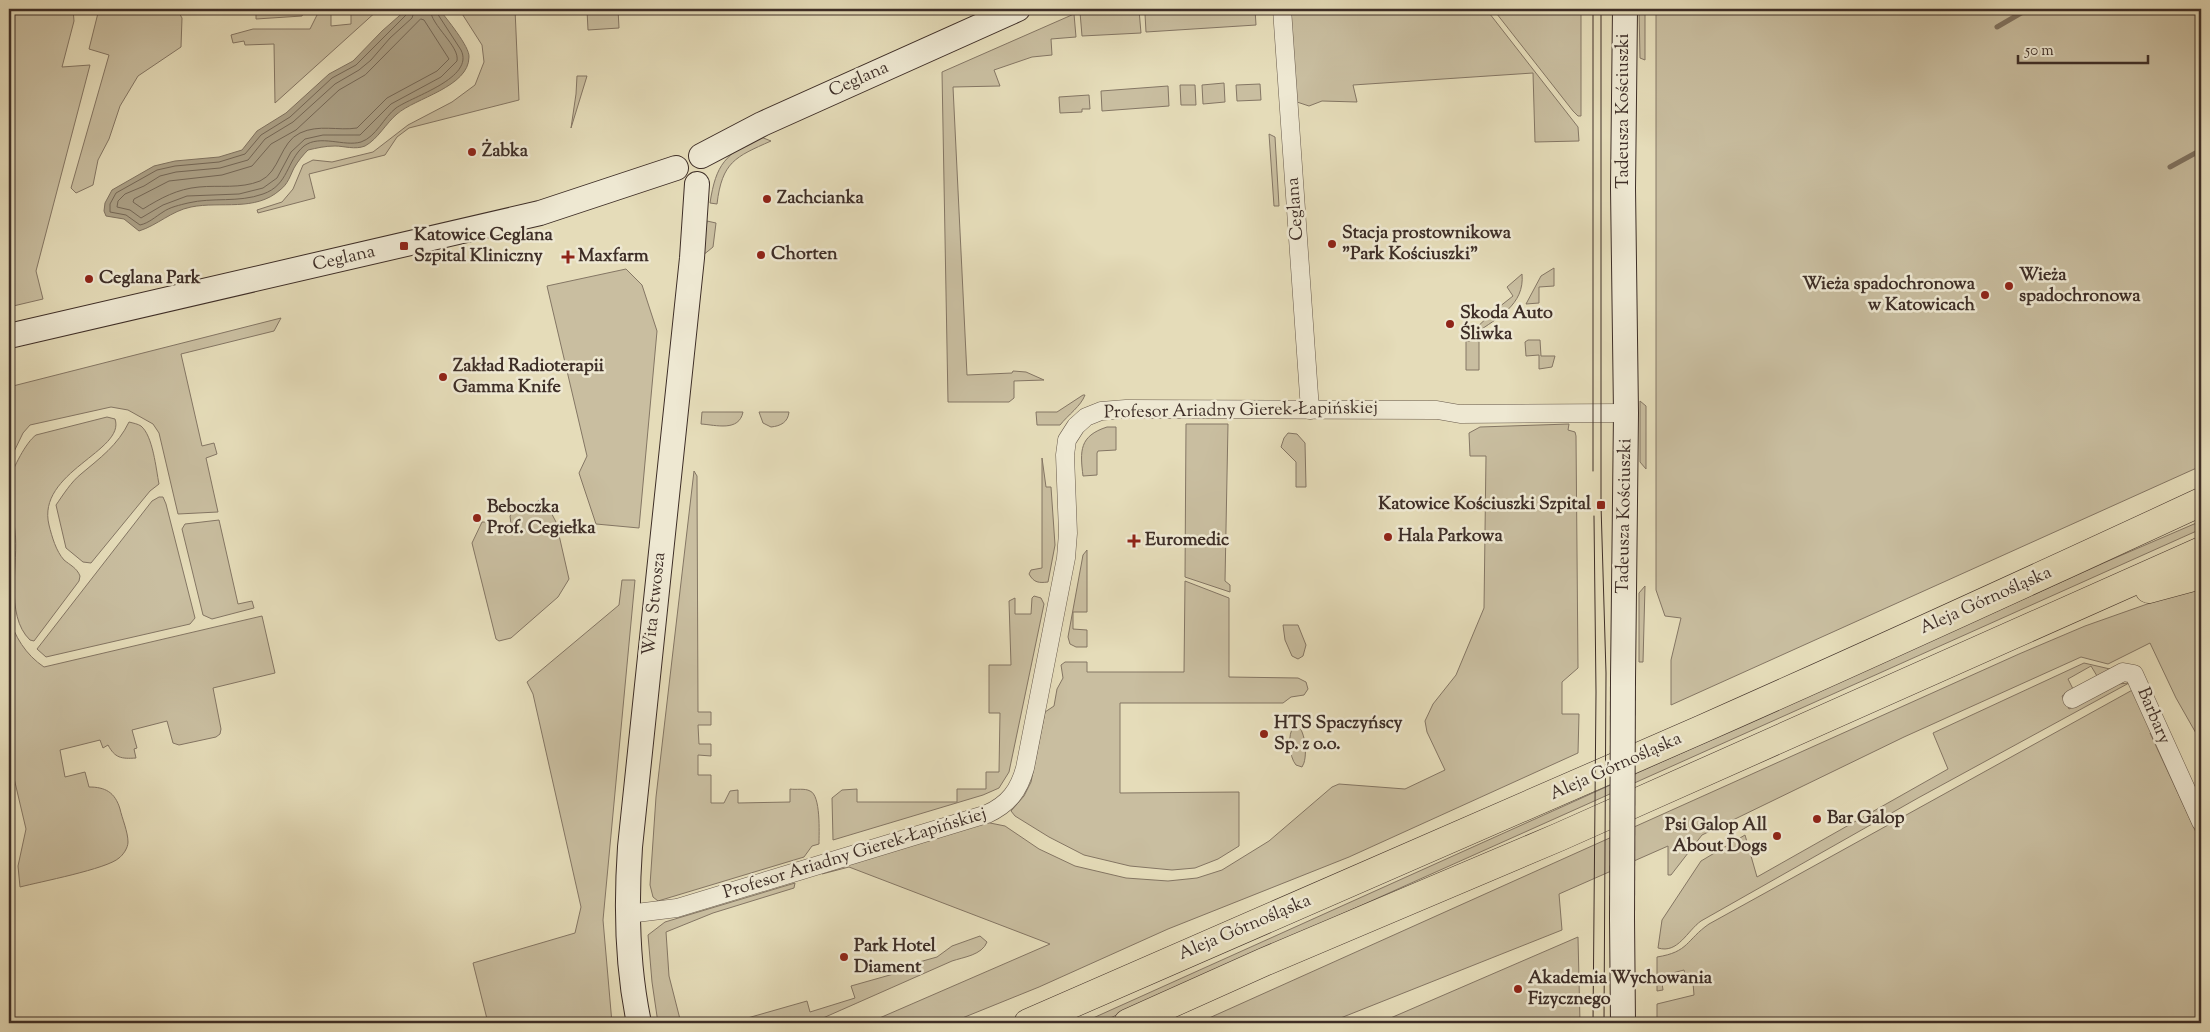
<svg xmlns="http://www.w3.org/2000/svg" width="2210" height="1032" font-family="'Sorts Mill Goudy',serif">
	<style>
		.green { fill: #c9bea0; stroke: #847664 }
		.water { fill: #aca187; stroke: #807361 }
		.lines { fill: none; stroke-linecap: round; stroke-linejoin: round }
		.shore { stroke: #756857; stroke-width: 1 }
		.stream { stroke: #807361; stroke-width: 5 }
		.street-casing { stroke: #685a4c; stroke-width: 19 }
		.secondary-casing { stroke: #3e2e27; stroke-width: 26 }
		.highway-casing { stroke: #3e2e27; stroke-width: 29 }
		.street { stroke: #eee8d2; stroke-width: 18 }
		.secondary { stroke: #eee8d2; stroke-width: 24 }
		.highway { stroke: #e5dcb9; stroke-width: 28 }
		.tram { stroke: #3e2e27; stroke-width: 1 }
		.secondary-bridge-casing { stroke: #3e2e27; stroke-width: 26; stroke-linecap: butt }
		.secondary-bridge { stroke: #eee8d2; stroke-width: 24 }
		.poi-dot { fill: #8f2418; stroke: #eee8d2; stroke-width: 2 }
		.labels { text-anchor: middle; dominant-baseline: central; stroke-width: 5; stroke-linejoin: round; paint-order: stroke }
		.street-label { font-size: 18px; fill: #3e2e27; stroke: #eee8d2 }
		.poi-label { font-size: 18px; font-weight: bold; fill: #3e2e27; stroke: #eee8d2; text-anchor: start }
	</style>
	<rect width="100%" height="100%" fill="#e5dcb9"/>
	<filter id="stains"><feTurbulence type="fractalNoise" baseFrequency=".004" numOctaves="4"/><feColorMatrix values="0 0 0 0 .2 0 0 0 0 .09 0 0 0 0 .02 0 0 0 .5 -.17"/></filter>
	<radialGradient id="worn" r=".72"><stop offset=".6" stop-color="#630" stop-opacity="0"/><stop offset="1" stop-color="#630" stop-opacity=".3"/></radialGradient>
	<g class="green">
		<path d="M9,9H73L74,21L62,67L90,65L36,271L43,299L9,307Z"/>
		<path d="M99,9H177L182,18L181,47L138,76L120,106L109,139L98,160L93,185L76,193L71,188L109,55L89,49Z"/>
		<path d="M256,9H305L302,16L256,19Z"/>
		<path d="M459,9H515L519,100L409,128L397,137L385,155L309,174L315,198L258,213L257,210L282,202L293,189L303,165L313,160L332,162L373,152L408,125L452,102L475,85L484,62L482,45Z"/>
		<path d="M618,9L619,28L588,30L587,10Z"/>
		<path d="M1088,9H1151L1139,10L1141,33L1082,36L1080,12Z"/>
		<path d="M1234,9H1255L1256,25L1146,32L1145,14Z"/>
		<path d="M1289,9H1486L1578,127L1579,141L1535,142L1533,73L1353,85L1357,102L1322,101L1309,106L1297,102Z"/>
		<path d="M1493,9H1581V116H1578L1573,111Z"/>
		<path d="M1645,9V60L1640,58L1639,9Z"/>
		<path d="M1656,9H2201V466L1671,705V660L1681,618L1665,616L1656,590Z"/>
		<path d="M331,10V26L351,24V13L378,10L275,103L274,44L245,45L244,41L233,43L231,35L253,29H310L319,11Z"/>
		<path d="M1074,14L1076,37L1051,39L1052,55L1032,57L994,70L1000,86L953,87L967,375L1012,373L1013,371L1026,372L1044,380L1014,381V398L1009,402H948L942,72Z"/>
		<path d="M577,76H587L571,128L576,94Z"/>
		<path d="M1224,83L1225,102L1203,104L1202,85Z"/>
		<path d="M1260,84L1261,100L1237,101L1236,85Z"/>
		<path d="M1180,85H1195L1196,105H1181Z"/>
		<path d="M1168,86L1169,106L1102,111L1101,91Z"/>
		<path d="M1089,95L1090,109H1082V112L1060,113L1059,97Z"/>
		<path d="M1269,134L1275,137L1279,206H1274Z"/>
		<path d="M761,137L771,141C735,157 722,162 717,204L710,203C716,164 725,154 761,137Z"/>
		<path d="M707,221L716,223L713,247L702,256Z"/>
		<path d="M1554,268V286L1539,287V303L1526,304L1541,276Z"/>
		<path d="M626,269L642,285L657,331L639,528L596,524L579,473L587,456L547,286Z"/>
		<path d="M1522,274C1525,305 1497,318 1476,333V341H1479V370H1466V341H1472V332L1494,311L1513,296L1507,287Z"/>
		<path d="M281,318L274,331L181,354L202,446L214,443L217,454L206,458L218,512L178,514L159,433L153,424L128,410L111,407L30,425L23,433L9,462V387Z"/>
		<path d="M1528,340H1540L1541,356H1555L1552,367L1539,369V355L1526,356L1525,342Z"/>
		<path d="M1083,395H1085C1081,406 1068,415 1060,425H1037L1036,412H1057Z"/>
		<path d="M1640,401L1646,406V469L1640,462Z"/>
		<path d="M702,412H743C739,432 716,425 701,424Z"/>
		<path d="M759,412H789C788,422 781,426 771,427L763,423Z"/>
		<path d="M107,417L115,419C126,451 36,472 49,525C52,537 56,551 64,560C70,565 77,568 80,576L79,581L34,641L30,640C4,615 19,562 15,531C14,515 4,497 9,481C13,468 26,442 36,435Z"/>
		<path d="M129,422C133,423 138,424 141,426C153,436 156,469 159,484L150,491L91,563L83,562L66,548L56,505C63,495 71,482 81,474C100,458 118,445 129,422Z"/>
		<path d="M1186,424H1228L1225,581L1230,585V592L1185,577Z"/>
		<path d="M1569,424L1568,430L1575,432L1576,436L1578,668L1562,682V714H1579L1578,753L1349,857L1168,929L1039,987L950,1023H868L1050,944L849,867L822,874L820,872L985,822L1005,826L1039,849L1075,866L1126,878L1168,881L1197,878L1222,870L1269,841L1332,787L1339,784L1405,789L1445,770L1427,732L1425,721L1433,704L1456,675L1484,608L1486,456H1470L1469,433L1480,427Z"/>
		<path d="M1107,427H1116V450L1098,451L1097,453V475L1083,476C1080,451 1079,436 1107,427Z"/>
		<path d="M1288,433L1297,434L1305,443L1306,487H1296V462L1281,447L1284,438Z"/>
		<path d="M1042,458L1046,487H1051L1055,545L1048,582C1039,583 1034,583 1029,574L1031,570L1042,568Z"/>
		<path d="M694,471L697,476L698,712H711V725H698L699,744H711V756L698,755V775H711V803H724L730,791L738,790V803L790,802V789C796,790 805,788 810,791C821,795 819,833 819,844L812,846L804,857L658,901L653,897L650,885L656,797Z"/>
		<path d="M159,497H163L166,504L195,618L190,624L46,657L37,649L152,501Z"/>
		<path d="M540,499L545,501L556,522L569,579L558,597L511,638L499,641L496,639L472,543L482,522H493L501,531L506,530L511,524L510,516L519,504L527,512Z"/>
		<path d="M219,520L238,604L252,601L254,608L212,619L203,615L182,529L185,524Z"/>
		<path d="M2201,521V529L1099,1023H1082L2108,561Z"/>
		<path d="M1087,550V612H1073V629L1087,630V647H1076L1070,644L1068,637L1083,555Z"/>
		<path d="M622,580H635L603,920L612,1023H488L473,963L575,933L581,907L533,694L527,682L619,605Z"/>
		<path d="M1185,581L1229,598V677L1298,678L1306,682L1308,689L1304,695L1291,697L1283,703H1120V793L1239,792V846L1218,859L1195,868L1172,870L1130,866L1084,855L1049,837L1015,816L1011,811L1024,796L1031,782L1045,712L1054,706L1057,689L1063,678L1061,665L1065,662H1087V672H1184Z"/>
		<path d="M2201,585V742L2176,698L2150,643L2108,664L2081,657L1904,737L1702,835L1671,875H1668V846L1559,894L1562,930L1328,1023H1198L2019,654L2085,626Z"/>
		<path d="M1645,586L1643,662H1639V593Z"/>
		<path d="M1034,596L1041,598L1044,604L1009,772L999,788L983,795L833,840L832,798L842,790L857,789V802H957V789H986V772H999L1000,713H989V665H1011L1009,601L1015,598V614H1031L1032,598Z"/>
		<path d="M9,616C14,636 26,655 44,667L262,616L275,673L213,688L221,729L220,734L216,737L179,745L173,743L167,721L132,730L137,748L134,749L136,758C121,759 115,758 108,745L103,748L100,740L60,750L65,777L85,772L89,787C105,787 115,792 120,809C122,818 128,832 128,842C128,848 123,855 119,858C107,869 39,882 20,887L18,866L26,829L9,757Z"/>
		<path d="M1283,625H1298L1306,645L1303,656L1298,659L1292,656L1285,640Z"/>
		<path d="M2084,663L2110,669L2097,676L2091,666L2068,679L2073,689L2062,696L2069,709L2118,684L2129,683L1918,798L1701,921C1687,931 1678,954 1658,948L1662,920L1701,861L1745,835L1757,877L1948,769L1933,733Z"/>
		<path d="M2136,688L2153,732L2150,733L2201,843V1023H1657V1004L1694,995L1693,983L1688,984L1684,970L1661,976L1663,990L1657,991V957C1689,952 1686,940 1709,924Z"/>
		<path d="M1297,725C1306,731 1308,759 1302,767L1296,765C1289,757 1287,734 1294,726Z"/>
		<path d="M795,883L794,888L713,913L666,932L669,976L681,1023H658L652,982L648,935L665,922Z"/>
		<path d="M980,936L987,942C982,955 964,957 952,961L814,1022L730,1023L807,1001L810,1012L855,998L851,986L897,973L912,964L937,957L952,946Z"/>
		<path d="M1578,937L1580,1023H1379Z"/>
	</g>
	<path class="water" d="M407,9H439C446,18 470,47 469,57C469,87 415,98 397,114C386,123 378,139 365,146C355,150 344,146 335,146C325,146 317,148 308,150C303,155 298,161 294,168C290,176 288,184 280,190C255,212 221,201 191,207C171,211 158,225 139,231L124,219L106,216L104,211L105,203L112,190L154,166L175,161L219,157L242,150L257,131L286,113L329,74L353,61L382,31Z"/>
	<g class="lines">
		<g class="shore">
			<path d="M409,9L407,14L356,65L332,78L290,117L261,135L245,154L219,162L175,166L157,170L116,193L110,204V212L126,215L140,225C149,223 155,217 163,212C170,207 180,205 188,203C213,197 238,203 263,194C289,185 286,161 304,146C320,134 344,147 361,142C376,137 384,117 396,108C413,96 475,78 461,50L437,13L436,9"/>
			<path d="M415,9L412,18L390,38L371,60L359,70L335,84L293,122L265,139L248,160L220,168L176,172L160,176L144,186L125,194L118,201L117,207L130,210L141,218L163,205L187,196L239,194L263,188L277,178L291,152L305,139L323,135H360L391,104L441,77L457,61C460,46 431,26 430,9"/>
			<path d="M421,19L424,20L449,59L437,71L387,98L357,128C338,131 319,124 300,133C280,142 280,172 260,181C240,189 219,185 199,187C177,189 161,198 143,209L133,202L134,199L169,181L222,175L252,166L271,144L296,130L339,90L365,75Z"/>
		</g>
		<g class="stream">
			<path d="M1997,27L2028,9"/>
			<path d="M2170,167L2201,150"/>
		</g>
		<defs>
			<g id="street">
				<path d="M1282,9L1310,410"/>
				<path d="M2072,699L2123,672L2134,674L2201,822"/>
				<path d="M628,914L677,908L987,814C1009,804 1019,790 1025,768L1066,558L1068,533L1065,455L1067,440L1076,426L1086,417L1101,411L1126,409L1437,410L1460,414L1626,413"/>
			</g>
			<g id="secondary">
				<path d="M701,156L762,124L1018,9"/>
				<path d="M9,336L540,213L676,168"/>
				<path d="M1623,679L1626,413L1623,188L1625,9"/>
				<path d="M1622,918L1623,1023"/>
				<path d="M639,1023C627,966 626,905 630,847L692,258L697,184"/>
			</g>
			<g id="highway">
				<path d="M2149,589L2201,575"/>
				<path d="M1028,1023C1252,923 1478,828 1702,729C1869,655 2035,579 2201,502"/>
				<path d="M1128,1023L1264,962L1559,837L2201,551"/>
			</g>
		</defs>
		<use href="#street" class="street-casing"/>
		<use href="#secondary" class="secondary-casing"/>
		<use href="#highway" class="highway-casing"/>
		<use href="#street" class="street"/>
		<use href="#secondary" class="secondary"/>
		<use href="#highway" class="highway"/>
		<g class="tram">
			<path d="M1593,9V471"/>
			<path d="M1601,9V505L1606,673L1604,1023"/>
			<path d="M1593,1023L1596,692L1594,516"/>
		</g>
		<defs>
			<path id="secondary-bridge" d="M1622,918L1623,679"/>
		</defs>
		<use href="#secondary-bridge" class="secondary-bridge-casing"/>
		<use href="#secondary-bridge" class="secondary-bridge"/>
	</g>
	<g class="poi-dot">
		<circle cx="472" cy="152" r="5"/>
		<circle cx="767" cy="199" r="5"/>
		<circle cx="1332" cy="244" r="5"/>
		<rect x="399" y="241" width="10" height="10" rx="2.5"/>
		<circle cx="761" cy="255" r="5"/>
		<path d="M565.5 249.5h5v5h5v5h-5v5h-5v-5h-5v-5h5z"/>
		<circle cx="89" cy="279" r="5"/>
		<circle cx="2009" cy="286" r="5"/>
		<circle cx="1985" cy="295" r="5"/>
		<circle cx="1450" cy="324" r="5"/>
		<circle cx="443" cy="377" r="5"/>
		<rect x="1596" y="500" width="10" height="10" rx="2.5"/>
		<circle cx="477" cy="518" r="5"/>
		<circle cx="1388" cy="537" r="5"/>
		<path d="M1131.5 533.5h5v5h5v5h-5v5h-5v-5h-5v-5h5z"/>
		<circle cx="1264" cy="734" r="5"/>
		<circle cx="1817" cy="819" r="5"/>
		<circle cx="1777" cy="836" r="5"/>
		<circle cx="844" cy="957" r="5"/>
		<circle cx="1518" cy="989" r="5"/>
	</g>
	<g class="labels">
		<g class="street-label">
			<text transform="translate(859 80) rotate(-24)">Ceglana</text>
			<text transform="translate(1624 111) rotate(-90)">Tadeusza Kościuszki</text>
			<text transform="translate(1296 209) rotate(-94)">Ceglana</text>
			<text transform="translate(344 259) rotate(-13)">Ceglana</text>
			<text transform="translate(1241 411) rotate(-1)">Profesor Ariadny Gierek-Łapińskiej</text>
			<text transform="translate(1625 516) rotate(-89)">Tadeusza Kościuszki</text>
			<text transform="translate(1986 601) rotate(-24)">Aleja Górnośląska</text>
			<text transform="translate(655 604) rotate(-84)">Wita Stwosza</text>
			<text transform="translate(2153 716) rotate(67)">Barbary</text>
			<text transform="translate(1616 767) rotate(-24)">Aleja Górnośląska</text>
			<text transform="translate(855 854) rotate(-17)">Profesor Ariadny Gierek-Łapińskiej</text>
			<text transform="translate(1245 928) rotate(-23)">Aleja Górnośląska</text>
		</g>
		<g class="poi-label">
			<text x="482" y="152">Żabka</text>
			<text x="777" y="199">Zachcianka</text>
			<text x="1342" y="234">Stacja prostownikowa<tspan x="1342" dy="21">"Park Kościuszki"</tspan></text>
			<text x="414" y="236">Katowice Ceglana<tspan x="414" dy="21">Szpital Kliniczny</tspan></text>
			<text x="771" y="255">Chorten</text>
			<text x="578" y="257">Maxfarm</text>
			<text x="2019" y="276">Wieża<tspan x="2019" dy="21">spadochronowa</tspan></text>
			<text x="99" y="279">Ceglana Park</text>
			<text x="1975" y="285" text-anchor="end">Wieża spadochronowa<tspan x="1975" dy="21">w Katowicach</tspan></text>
			<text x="1460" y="314">Skoda Auto<tspan x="1460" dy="21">Śliwka</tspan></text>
			<text x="453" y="367">Zakład Radioterapii<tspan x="453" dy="21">Gamma Knife</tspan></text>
			<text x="1591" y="505" text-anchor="end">Katowice Kościuszki Szpital</text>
			<text x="487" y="508">Beboczka<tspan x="487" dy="21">Prof. Cegiełka</tspan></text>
			<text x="1398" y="537">Hala Parkowa</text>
			<text x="1145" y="541">Euromedic</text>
			<text x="1274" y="724">HTS Spaczyńscy<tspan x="1274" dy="21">Sp. z o.o.</tspan></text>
			<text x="1827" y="819">Bar Galop</text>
			<text x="1767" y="826" text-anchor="end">Psi Galop All<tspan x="1767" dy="21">About Dogs</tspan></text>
			<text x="854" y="947">Park Hotel<tspan x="854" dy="21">Diament</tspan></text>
			<text x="1528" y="979">Akademia Wychowania<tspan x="1528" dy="21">Fizycznego</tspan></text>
		</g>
	</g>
	<rect width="2210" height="1032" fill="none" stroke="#e5dcb9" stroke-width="30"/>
	<rect x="10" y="10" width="2190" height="1012" fill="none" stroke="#3e2e27" stroke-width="2.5"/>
	<rect x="15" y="15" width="2180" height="1002" fill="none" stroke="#3e2e27"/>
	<path d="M2018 55v8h130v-8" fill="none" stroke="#3e2e27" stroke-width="2.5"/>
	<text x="2025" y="55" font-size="15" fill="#3e2e27" stroke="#eee8d2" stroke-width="4" paint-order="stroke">50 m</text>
	<rect width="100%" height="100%" filter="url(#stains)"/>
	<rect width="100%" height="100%" fill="url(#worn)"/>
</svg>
